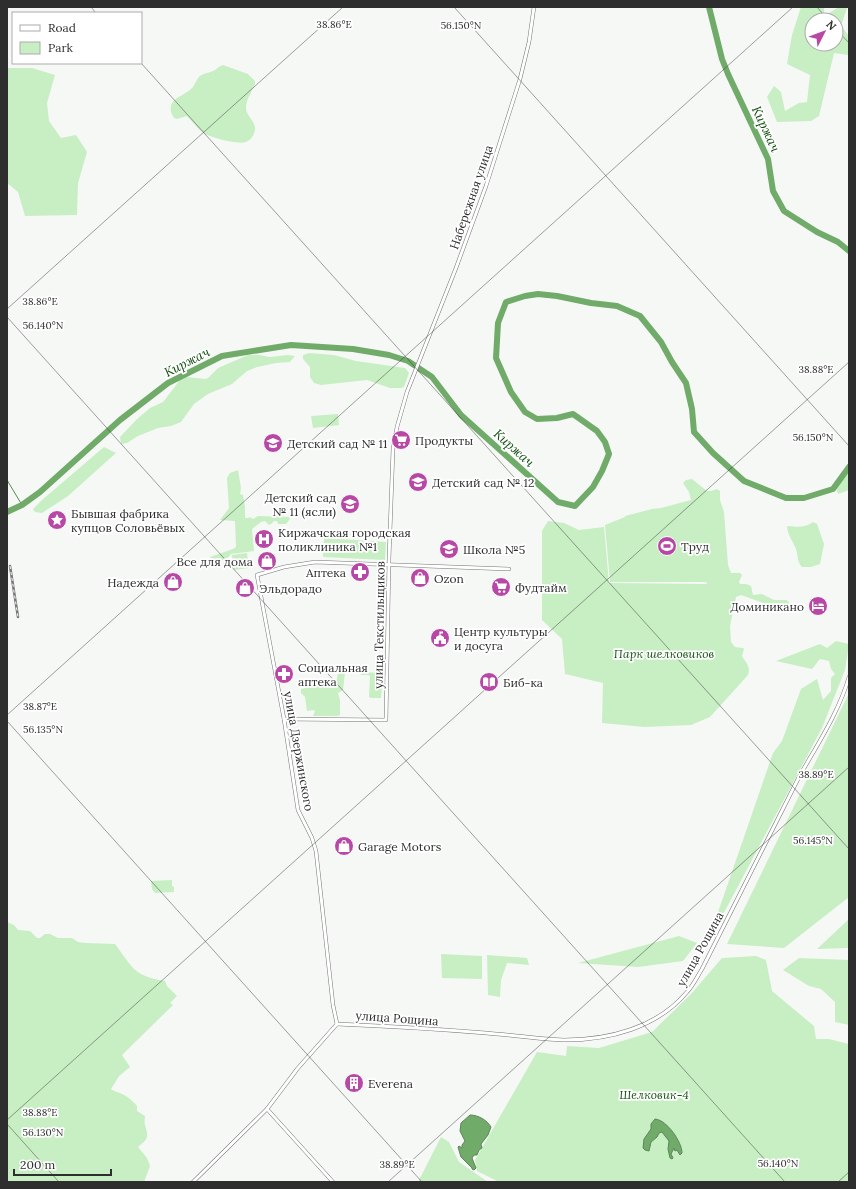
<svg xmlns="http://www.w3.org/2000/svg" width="856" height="1189" font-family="Lora,serif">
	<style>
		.green { fill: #c8eec3; fill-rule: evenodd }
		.water { fill: #70ab6a; stroke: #5c8658 }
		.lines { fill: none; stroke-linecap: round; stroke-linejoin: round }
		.stream { stroke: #5c8658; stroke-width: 1 }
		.river { stroke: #70ab6a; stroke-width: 6 }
		.minor-casing { stroke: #727472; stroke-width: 4 }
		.minor { stroke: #fff; stroke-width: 3 }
		.rail-casing { stroke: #757675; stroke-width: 2.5 }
		.rail { stroke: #fff; stroke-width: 1; stroke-dasharray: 3; stroke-linecap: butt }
		.ticks { fill: none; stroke: #2d2e2d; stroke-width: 1; stroke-opacity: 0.45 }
		.labels { text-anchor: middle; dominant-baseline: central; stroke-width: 3.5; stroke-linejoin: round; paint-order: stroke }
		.street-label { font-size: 12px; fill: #2d2e2d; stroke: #fff }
		.poi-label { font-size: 12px; fill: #2d2e2d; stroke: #fff; text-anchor: start }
		.park-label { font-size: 12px; font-style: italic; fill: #165312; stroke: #fff }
		.water-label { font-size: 13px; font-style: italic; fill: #12500e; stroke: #fff }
		.ticks-label { font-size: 10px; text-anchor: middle; fill: #2d2e2d; stroke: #fff; stroke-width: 3.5; stroke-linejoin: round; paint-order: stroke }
	</style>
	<rect width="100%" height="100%" fill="#f6f8f6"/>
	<g class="green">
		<path d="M801,7H824V16L839,7L847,8L841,26L849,36V58L848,55L834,53L819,116L811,121L777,122L767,97L774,86L781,92L785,111L799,103L807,102L810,75L787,64L792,35ZM812,20H836V44H812Z"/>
		<path d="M223,65L248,74L255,81V84C252,91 246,100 246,107C245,115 256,121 255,130C254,135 251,140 246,142C238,145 208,137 202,132C196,127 192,121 187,116L177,119L174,118C163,100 182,97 191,89C195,86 196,79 200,76C204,73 210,73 215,70C218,68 219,66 223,65Z"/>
		<path d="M7,68H32L55,75L47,103L49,121L61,138L76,135L87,152L78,183L77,215L25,216L18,192L7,183Z"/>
		<path d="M309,353L334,355L356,361L405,368L409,373L404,387L401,388H390L367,380L321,385L314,383L310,377V367L303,359V355Z"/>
		<path d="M248,355H259L270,357L288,355L295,356L290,362L276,363L257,367L247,371L232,384L208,394L194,404L181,422L171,426L158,428L138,436L127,443L121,444L120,437L137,419L150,408L163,402L180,380L187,377L205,379L208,378L218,368Z"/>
		<path d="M338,414L339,425L313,428L311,416Z"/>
		<path d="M104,447L116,453L68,496L45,511L42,513L35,512L33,509L42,500Z"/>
		<path d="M238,470L241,488L240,494L243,495L245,507V518H248L250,517L253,519L258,516L289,517L290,519L286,524H278L277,521H274L271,524L269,525L265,521L261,522L252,529L254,551L231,554L226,560L214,561L211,560L210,557L233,549L236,547L235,521L220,520L229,508L227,478L230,473Z"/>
		<path d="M849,472V490L838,494L836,487Z"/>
		<path d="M692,479L707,491H711L717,489L720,491V500L724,512L728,565L731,573H740L742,575L739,582L740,584H746L751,586L753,595L762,594L774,600H787L790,604V605L782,609L772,606L741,595L736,597L730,626L731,642L735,647L743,648L744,649L742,656C746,663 751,667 748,675L710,717L691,725L645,727L602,723L603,683L565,674L562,639L542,620V531L548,521L564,523L579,530L604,527L609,583L707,584L706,582H610L605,525L625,517V516L652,509L661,508L691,500L689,492L683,483L686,480Z"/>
		<path d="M813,522L817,524L824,544L820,564L811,567H802C797,562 798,555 796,549C793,541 788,536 787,527L788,526C798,527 805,528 813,522Z"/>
		<path d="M324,538L386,542L385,560L323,557Z"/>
		<path d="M247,553L249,568L234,570L232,555Z"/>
		<path d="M836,641L849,644L845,670L822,728L718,924L715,921L773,753L782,741L801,689L817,679L823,700L831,691V678L835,674L831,669L829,661L820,659L812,669L776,661L820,644L827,648Z"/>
		<path d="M345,672L343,690L338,693L340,700V715L337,716H313L315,711L313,710L307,711L305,697L301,693V689L334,682L337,679L338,673Z"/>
		<path d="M360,672L383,673L381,698H371L369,697L370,676L368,675H361Z"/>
		<path d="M849,693V897L784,948L727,944Z"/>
		<path d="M172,880V886L174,887V892L155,893L152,889L151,881Z"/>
		<path d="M849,919V948L817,949Z"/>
		<path d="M7,922L14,925L18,930L30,931L37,938H40L45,934H50L58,938H72L78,942L85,943L115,944C133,968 134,976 165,981L167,986L177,996L170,1003L173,1005L122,1055L130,1067L119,1076L111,1089C115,1092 118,1092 122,1094C126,1095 135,1103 137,1106V1111L145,1116C145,1119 144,1123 145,1125C149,1138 148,1139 138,1147L147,1158L150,1166L144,1182H7Z"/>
		<path d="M679,936L697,943L683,961L638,967L578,963Z"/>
		<path d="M441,954L482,956V979L442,978Z"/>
		<path d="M487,955L527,958L529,965L507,963L501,980L500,997L488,995Z"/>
		<path d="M756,956L766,960L772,991L814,1026L816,1039H829L849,1044V1182H499L477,1171L475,1160L537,1052L566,1056L567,1046L599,1048L652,1032L691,994L722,958Z"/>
		<path d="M799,958L849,960V1025L835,1022V1002L821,989L809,986L783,970Z"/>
		<path d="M441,1137L449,1142L459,1162L488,1182H418Z"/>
	</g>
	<g class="water">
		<path d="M470,1115C478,1115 487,1120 491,1127L488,1135L481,1144L482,1148L479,1150L477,1155H474L472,1158L476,1168L474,1170L472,1169V1168L461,1157L458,1147L459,1146L462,1148V1145L465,1141L460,1131L461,1123Z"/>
		<path d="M655,1119C667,1120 682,1142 682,1153L680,1155L677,1150L675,1151L674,1148L671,1154L673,1158L672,1159L670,1158L668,1149L669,1141L662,1132L659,1133L657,1137L651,1142L649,1151L645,1150L643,1148L644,1139L651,1129V1124Z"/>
	</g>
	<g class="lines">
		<path class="stream" d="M7,480L22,505"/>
		<g class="river">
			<path d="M709,7L722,59L728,74L768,159L773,191L784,211L817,232L838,242L849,251"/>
			<path d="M7,512L22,505L40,492L120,420L168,383L222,356L291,345L353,349L389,355L408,361L432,377L461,415L558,502L575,506L593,487L602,471L609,454L605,442L597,431L573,414L557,418L537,419L525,412L511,392L496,358L498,323L506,302L525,296L538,294L557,296L591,303L617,306L640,316L661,342L672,362L686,383L692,409L694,432L713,453L744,481L786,498H804L833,489L849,467"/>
		</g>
		<defs>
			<g id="minor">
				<path d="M284,719L386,720L389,559L393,449L397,427L407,392L456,268L486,186L520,79L529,42L534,7"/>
				<path d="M337,1024C387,1026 436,1029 486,1033C512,1035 538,1039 564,1040C609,1040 657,1028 687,992C693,986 697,977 702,969C734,905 766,841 799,777C817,745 839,712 849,677"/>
				<path d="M337,1024L333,1005L316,851L312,838L298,810L284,719L257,575L284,567L315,562L509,569"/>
				<path d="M267,1109L333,1182"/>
				<path d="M193,1182L267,1109L298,1068L337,1024"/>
			</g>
		</defs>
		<use href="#minor" class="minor-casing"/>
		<use href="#minor" class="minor"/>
		<defs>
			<path id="rail" d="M10,566L18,617"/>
		</defs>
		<use href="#rail" class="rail-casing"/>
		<use href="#rail" class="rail"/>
	</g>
	<path class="ticks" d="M91,7L96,13M454,7L849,446M817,7L828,20M836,29L849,43M141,63L849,849M7,309L343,7M7,317L785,1182M7,715L793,7M7,721L422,1182M7,1120L849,362M7,1124L59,1182M388,1182L849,767M838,1182L849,1172"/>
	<defs>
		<symbol id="supermarket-disc" viewBox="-11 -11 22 22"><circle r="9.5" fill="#b848a5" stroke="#fff"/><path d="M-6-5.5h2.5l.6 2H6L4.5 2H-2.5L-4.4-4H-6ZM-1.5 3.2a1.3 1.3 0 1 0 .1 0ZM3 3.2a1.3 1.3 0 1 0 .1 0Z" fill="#fff"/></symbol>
		<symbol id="school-disc" viewBox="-11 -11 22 22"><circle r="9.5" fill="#b848a5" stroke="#fff"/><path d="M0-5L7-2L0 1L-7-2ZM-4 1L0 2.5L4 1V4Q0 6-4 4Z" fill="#fff"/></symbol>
		<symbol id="sight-disc" viewBox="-11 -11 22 22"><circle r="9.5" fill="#b848a5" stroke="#fff"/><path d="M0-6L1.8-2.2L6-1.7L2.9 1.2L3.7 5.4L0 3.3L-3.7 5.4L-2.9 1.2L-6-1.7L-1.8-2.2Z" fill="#fff"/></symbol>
		<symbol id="hospital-disc" viewBox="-11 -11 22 22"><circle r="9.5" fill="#b848a5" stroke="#fff"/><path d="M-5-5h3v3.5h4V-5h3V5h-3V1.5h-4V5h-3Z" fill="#fff"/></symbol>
		<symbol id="stadium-disc" viewBox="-11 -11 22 22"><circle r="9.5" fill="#b848a5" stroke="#fff"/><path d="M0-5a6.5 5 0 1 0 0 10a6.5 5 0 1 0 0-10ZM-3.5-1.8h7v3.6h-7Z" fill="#fff"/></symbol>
		<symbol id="shop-disc" viewBox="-11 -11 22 22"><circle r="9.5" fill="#b848a5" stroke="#fff"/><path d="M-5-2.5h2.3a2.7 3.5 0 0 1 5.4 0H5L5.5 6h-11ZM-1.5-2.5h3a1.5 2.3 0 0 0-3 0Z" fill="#fff"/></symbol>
		<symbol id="pharmacy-disc" viewBox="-11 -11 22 22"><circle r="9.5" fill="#b848a5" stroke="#fff"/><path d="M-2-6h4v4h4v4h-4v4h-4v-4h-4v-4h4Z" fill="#fff"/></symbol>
		<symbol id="hotel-disc" viewBox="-11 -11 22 22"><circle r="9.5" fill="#b848a5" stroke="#fff"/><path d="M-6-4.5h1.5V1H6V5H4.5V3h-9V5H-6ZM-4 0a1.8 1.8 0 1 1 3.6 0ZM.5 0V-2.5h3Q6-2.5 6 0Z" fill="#fff"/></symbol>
		<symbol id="civic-disc" viewBox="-11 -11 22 22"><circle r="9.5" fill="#b848a5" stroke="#fff"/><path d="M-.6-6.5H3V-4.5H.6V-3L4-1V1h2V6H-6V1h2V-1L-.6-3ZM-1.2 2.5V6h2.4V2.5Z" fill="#fff"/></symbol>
		<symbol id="library-disc" viewBox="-11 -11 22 22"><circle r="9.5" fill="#b848a5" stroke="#fff"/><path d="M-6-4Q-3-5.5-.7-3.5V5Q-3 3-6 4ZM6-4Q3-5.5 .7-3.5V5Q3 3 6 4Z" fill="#fff"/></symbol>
		<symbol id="building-disc" viewBox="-11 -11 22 22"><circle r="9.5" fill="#b848a5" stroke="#fff"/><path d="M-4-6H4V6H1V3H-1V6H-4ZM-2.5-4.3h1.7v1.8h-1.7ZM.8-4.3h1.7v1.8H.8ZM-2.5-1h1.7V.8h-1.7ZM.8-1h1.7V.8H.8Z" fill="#fff"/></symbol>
	</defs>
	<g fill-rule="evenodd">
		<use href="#supermarket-disc" x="390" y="429" width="22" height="22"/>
		<use href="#school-disc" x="262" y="432" width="22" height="22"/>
		<use href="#school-disc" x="407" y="471" width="22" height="22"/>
		<use href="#school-disc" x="339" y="493" width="22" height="22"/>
		<use href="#sight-disc" x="46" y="509" width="22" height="22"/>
		<use href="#hospital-disc" x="253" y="528" width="22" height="22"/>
		<use href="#stadium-disc" x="656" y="535" width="22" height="22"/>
		<use href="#school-disc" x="438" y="538" width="22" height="22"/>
		<use href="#shop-disc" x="256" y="550" width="22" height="22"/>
		<use href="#pharmacy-disc" x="349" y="561" width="22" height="22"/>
		<use href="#shop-disc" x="409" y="567" width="22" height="22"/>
		<use href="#shop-disc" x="162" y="571" width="22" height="22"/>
		<use href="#supermarket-disc" x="490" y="576" width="22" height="22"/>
		<use href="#shop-disc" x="234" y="577" width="22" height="22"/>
		<use href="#hotel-disc" x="807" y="595" width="22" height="22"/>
		<use href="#civic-disc" x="429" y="627" width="22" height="22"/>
		<use href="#pharmacy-disc" x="273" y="663" width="22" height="22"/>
		<use href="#library-disc" x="478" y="671" width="22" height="22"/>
		<use href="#shop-disc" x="333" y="835" width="22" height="22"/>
		<use href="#building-disc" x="343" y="1072" width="22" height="22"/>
	</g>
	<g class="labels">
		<g class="street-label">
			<text transform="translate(471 197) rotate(-71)">Набережная улица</text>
			<text transform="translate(379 625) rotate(-89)">улица Текстильщиков</text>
			<text transform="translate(299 751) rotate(80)">улица Дзержинского</text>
			<text transform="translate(700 949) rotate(-61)">улица Рощина</text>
			<text transform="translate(397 1018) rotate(4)">улица Рощина</text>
		</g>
		<g class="poi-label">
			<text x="415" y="440">Продукты</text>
			<text x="287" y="443">Детский сад № 11</text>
			<text x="432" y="482">Детский сад № 12</text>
			<text x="336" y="497" text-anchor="end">Детский сад<tspan x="336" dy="14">№ 11 (ясли)</tspan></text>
			<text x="71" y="513">Бывшая фабрика<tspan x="71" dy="14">купцов Соловьёвых</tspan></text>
			<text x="278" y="532">Киржачская городская<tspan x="278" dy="14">поликлиника №1</tspan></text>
			<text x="681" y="546">Труд</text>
			<text x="463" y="549">Школа №5</text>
			<text x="253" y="561" text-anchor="end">Все для дома</text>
			<text x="346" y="572" text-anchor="end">Аптека</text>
			<text x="434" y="578">Ozon</text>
			<text x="159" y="582" text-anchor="end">Надежда</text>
			<text x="515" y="587">Фудтайм</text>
			<text x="259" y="588">Эльдорадо</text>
			<text x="804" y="606" text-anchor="end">Доминикано</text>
			<text x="454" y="631">Центр культуры<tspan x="454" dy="14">и досуга</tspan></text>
			<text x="298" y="667">Социальная<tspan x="298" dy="14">аптека</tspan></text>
			<text x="503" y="682">Биб-ка</text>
			<text x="358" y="846">Garage Motors</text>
			<text x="368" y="1083">Everena</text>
		</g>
		<g class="park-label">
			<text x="664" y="653">Парк шелковиков</text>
			<text x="654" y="1094">Шелковик-4</text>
		</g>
		<g class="water-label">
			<text transform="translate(766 129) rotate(65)">Киржач</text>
			<text transform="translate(187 362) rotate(-27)">Киржач</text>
			<text transform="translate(514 448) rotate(42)">Киржач</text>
		</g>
	</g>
	<g class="ticks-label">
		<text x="334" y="28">38.86°E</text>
		<text x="461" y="29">56.150°N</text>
		<text x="40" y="305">38.86°E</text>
		<text x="43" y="329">56.140°N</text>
		<text x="816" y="373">38.88°E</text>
		<text x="813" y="441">56.150°N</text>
		<text x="40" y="710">38.87°E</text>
		<text x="43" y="733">56.135°N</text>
		<text x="816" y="778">38.89°E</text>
		<text x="813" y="844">56.145°N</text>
		<text x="40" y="1116">38.88°E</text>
		<text x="43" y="1136">56.130°N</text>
		<text x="778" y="1167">56.140°N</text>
		<text x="397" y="1168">38.89°E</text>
	</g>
	<rect width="856" height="1189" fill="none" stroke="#2d2e2d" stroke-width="16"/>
	<rect x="12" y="12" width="130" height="52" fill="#ffffff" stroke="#ababab"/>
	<rect x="20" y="25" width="20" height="6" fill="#ffffff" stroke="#ababab"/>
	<text x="48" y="32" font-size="12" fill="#2d2e2d">Road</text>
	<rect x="20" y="42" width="20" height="12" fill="#c8eec3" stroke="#ababab"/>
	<text x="48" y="52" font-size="12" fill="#2d2e2d">Park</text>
	<g transform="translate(824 32) rotate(48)"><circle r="19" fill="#ffffff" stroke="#ababab"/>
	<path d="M0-3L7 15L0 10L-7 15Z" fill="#b848a5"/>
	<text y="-6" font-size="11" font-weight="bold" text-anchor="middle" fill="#2d2e2d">N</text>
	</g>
	<path d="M14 1169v6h97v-6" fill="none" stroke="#2d2e2d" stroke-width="2"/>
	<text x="20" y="1169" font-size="12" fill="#2d2e2d" stroke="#ffffff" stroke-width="3" paint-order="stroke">200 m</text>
</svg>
